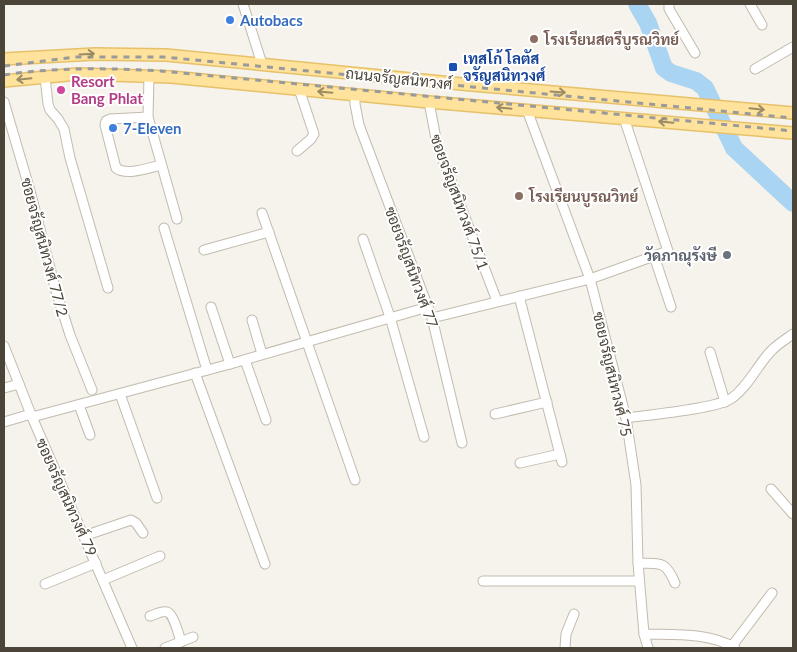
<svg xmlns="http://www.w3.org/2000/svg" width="797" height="652" font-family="Lato,Sarabun,sans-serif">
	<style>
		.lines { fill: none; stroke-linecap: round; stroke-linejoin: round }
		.river { stroke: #a9d4f2; stroke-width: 18 }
		.minor-casing { stroke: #c2bbae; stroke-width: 11 }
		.major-casing { stroke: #e6c16a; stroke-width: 14 }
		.minor { stroke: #fff; stroke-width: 9 }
		.major { stroke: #ffe39c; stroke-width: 11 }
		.rail { stroke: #9a9a9a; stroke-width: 3; stroke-dasharray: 6 6; stroke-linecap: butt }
		.oneway { stroke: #9c8c66 }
		.shop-dot { fill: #3f7fe0; stroke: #fff; stroke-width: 2 }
		.education-dot { fill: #8d6e63; stroke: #fff; stroke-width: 2 }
		.transit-dot { fill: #1a4fb4; stroke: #fff; stroke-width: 2 }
		.hotel-dot { fill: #d1479c; stroke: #fff; stroke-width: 2 }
		.worship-dot { fill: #6b7280; stroke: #fff; stroke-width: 2 }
		.labels { text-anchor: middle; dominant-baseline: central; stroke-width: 4; stroke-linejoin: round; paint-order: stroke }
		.shop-label { font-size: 15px; font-weight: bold; fill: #366cbe; stroke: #fff; text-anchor: start }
		.education-label { font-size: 15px; font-weight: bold; fill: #785e54; stroke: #fff; text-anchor: start }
		.transit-label { font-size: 15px; font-weight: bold; fill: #164399; stroke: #fff; text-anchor: start }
		.street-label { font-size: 15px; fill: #4b4439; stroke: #fff }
		.hotel-label { font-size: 15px; font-weight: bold; fill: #b23c85; stroke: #fff; text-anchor: start }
		.worship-label { font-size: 15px; font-weight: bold; fill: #5b616d; stroke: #fff; text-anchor: end }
	</style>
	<rect width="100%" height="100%" fill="#f6f3ec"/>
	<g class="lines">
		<path class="river" d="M637,4L648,23L664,68L671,73L696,81L705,88L734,148L793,203"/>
		<defs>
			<g id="minor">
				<path d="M243,4L262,64"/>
				<path d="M669,4V9L695,53"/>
				<path d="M750,4L762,25"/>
				<path d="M755,69L793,47"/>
				<path d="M149,76L148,117L177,219"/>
				<path d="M45,77L48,104L50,110L58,119L64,129L70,158L108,288"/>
				<path d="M355,94V104L359,125L432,318L462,443"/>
				<path d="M4,102L29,187L56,291L70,335L92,390"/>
				<path d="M429,102L437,144L497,301"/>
				<path d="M527,110L590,279L626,418L636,485L638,563L644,634L648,648"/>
				<path d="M148,117L110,119L106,121L105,125L116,168C127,176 148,168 161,165"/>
				<path d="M297,151L311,139L314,134L299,89"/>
				<path d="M262,213L355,480"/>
				<path d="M164,228L207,370"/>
				<path d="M363,239L390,317L424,437"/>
				<path d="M204,250L269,232"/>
				<path d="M654,256L671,307"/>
				<path d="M519,296L562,462"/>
				<path d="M211,307L230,364"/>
				<path d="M432,318L590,279L668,251L624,118"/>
				<path d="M252,320L262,354"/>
				<path d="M4,346L32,417L132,648"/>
				<path d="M710,352L725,402"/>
				<path d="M245,360L266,420"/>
				<path d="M195,373L265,564"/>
				<path d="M4,388L19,384"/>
				<path d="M120,394L157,498"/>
				<path d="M79,405L90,435"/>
				<path d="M495,414L547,402"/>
				<path d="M32,417L230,364L428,307"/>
				<path d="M626,418C647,415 717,409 732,398C749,386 757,365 772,350C778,344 786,339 793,334"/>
				<path d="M4,422L31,414"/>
				<path d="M520,463L560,454"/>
				<path d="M771,489L793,514"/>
				<path d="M84,536L131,520L136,523L143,533"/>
				<path d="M638,563C661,564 665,560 675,583"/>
				<path d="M103,580L160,556"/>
				<path d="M483,581H639"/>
				<path d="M45,584L96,563"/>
				<path d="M150,616C155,615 162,610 167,612C173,613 179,635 181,642"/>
				<path d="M644,634C673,635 709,632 735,648"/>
				<path d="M732,646L772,593"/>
				<path d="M165,648L193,637"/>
				<path d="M565,648L566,634L574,614"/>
			</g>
			<g id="major">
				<path d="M4,59L95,54L166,55L472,85L793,113"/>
				<path d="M4,81L78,74L171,77L429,102L793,133"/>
			</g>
		</defs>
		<use href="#minor" class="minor-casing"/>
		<use href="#major" class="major-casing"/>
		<use href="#minor" class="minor"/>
		<use href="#major" class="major"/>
		<g class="rail">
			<path d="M4,66L76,57H164L793,118"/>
			<path d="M4,75C56,67 109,68 161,71L793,131"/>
		</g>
	</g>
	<defs><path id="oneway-shaft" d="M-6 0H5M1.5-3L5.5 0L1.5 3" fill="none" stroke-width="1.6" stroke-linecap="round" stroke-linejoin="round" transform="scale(1.25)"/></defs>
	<g class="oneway">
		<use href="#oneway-shaft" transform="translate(87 54) rotate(-3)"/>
		<use href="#oneway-shaft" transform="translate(24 79) rotate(174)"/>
		<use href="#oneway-shaft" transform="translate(325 92) rotate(-175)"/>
		<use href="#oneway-shaft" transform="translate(558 92) rotate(4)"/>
		<use href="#oneway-shaft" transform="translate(504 108) rotate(-175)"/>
		<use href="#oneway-shaft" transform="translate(757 109) rotate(6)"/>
		<use href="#oneway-shaft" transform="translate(666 122) rotate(-175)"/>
	</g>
	<g class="shop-dot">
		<circle cx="230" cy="20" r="5"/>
		<circle cx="113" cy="128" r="5"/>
	</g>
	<g class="education-dot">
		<circle cx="534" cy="39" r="5"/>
		<circle cx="519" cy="196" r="5"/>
	</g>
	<rect class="transit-dot" x="448" y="62" width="10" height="10" rx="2.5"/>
	<circle class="hotel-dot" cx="61" cy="90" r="5"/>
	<circle class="worship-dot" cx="727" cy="255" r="5"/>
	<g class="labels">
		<g class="shop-label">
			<text x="240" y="20">Autobacs</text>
			<text x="123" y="128">7-Eleven</text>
		</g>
		<g class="education-label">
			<text x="544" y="39">โรงเรียนสตรีบูรณวิทย์</text>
			<text x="529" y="196">โรงเรียนบูรณวิทย์</text>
		</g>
		<g class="transit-label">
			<text x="463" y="58">เทสโก้ โลตัส<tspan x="463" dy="17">จรัญสนิทวงศ์</tspan></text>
		</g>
		<g class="street-label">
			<text transform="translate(399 78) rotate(6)">ถนนจรัญสนิทวงศ์</text>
			<text transform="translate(460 202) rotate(70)">ซอยจรัญสนิทวงศ์ 75/1</text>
			<text transform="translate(45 247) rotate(75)">ซอยจรัญสนิทวงศ์ 77/2</text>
			<text transform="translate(412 267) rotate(70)">ซอยจรัญสนิทวงศ์ 77</text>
			<text transform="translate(613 374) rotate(77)">ซอยจรัญสนิทวงศ์ 75</text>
			<text transform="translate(67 497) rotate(66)">ซอยจรัญสนิทวงศ์ 79</text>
		</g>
		<g class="hotel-label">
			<text x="71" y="81">Resort<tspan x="71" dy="17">Bang Phlat</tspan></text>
		</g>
		<g class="worship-label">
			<text x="717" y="255">วัดภาณุรังษี</text>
		</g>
	</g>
	<rect width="797" height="652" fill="none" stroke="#4b4439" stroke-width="10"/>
</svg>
